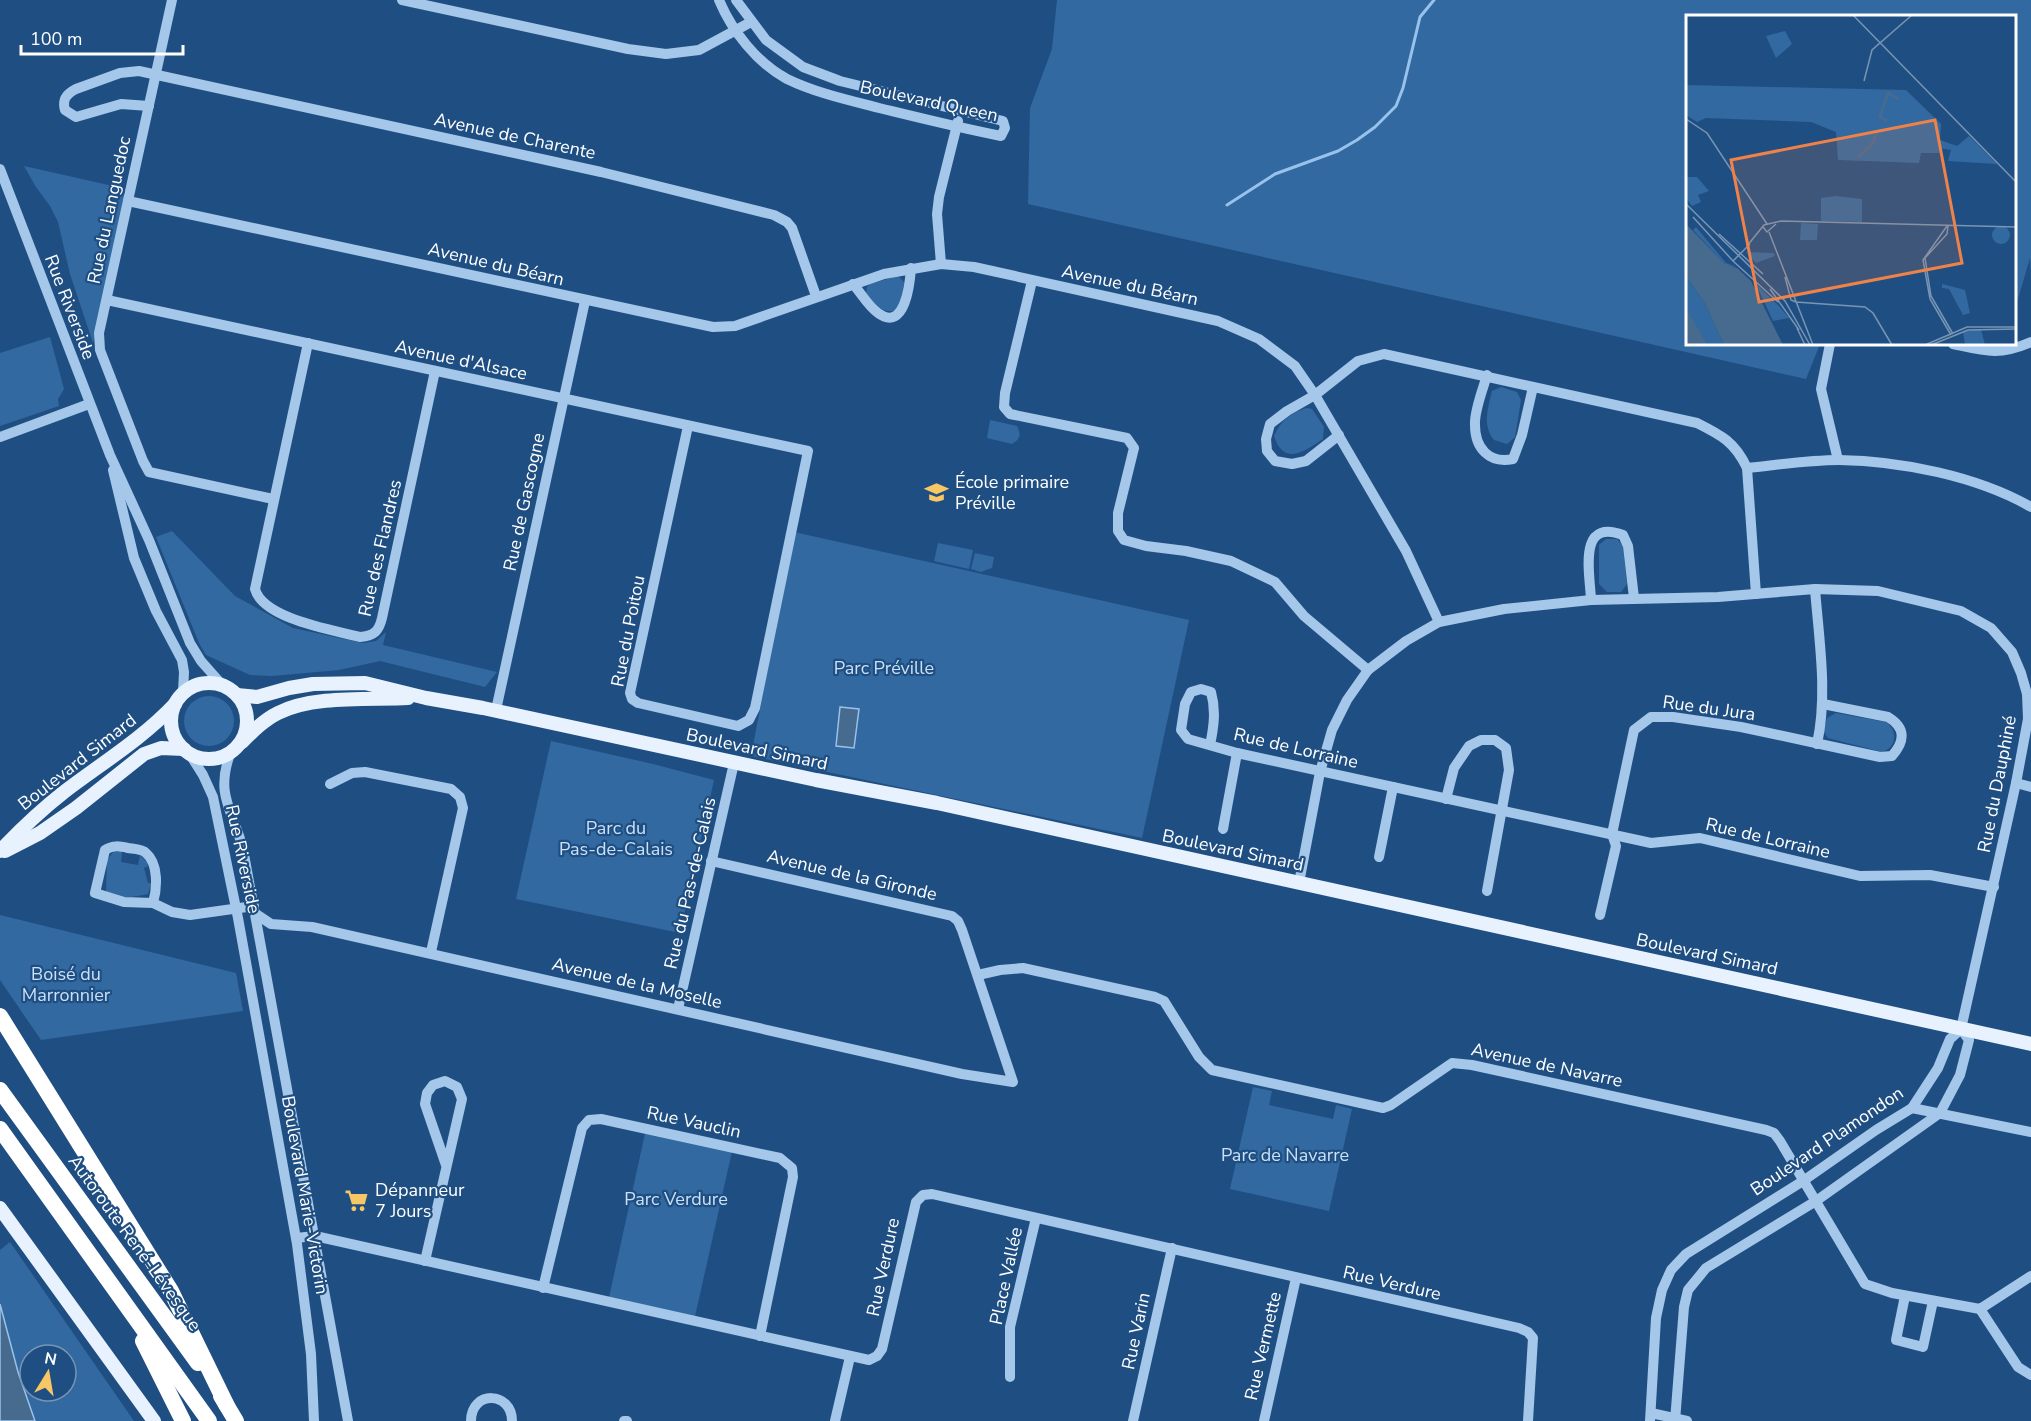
<svg xmlns="http://www.w3.org/2000/svg" width="2031" height="1421" font-family="'Nunito Sans',sans-serif">
	<style>
		.green { fill: #3269a1; fill-rule: evenodd }
		.water { fill: #476a8f; stroke: #98c2eb; stroke-width: 1.5 }
		.lines { fill: none; stroke-linecap: round; stroke-linejoin: round }
		.stream { stroke: #98c2eb; stroke-width: 3 }
		.minor { stroke: #a5c7e9; stroke-width: 10 }
		.major { stroke: #e8f1fe; stroke-width: 14 }
		.highway { stroke: #fff; stroke-width: 16 }
		.labels { text-anchor: middle; dominant-baseline: central; stroke-width: 4.5; stroke-linejoin: round; paint-order: stroke }
		.street-label { font-size: 18px; fill: #fff; stroke: #1f4f82 }
		.poi-label { font-size: 18px; fill: #fff; stroke: #1f4f82; text-anchor: start }
		.park-label { font-size: 18px; fill: #c9e0f7; stroke: #1f4f82 }
		.inset-river { fill: none; stroke: #476a8f; stroke-width: 3 }
		.inset-road { fill: none; stroke: #7995b4; stroke-width: 1.5 }
		.view { fill: #ee8249; fill-opacity: 0.15; stroke: #ee8249; stroke-width: 3 }
		.inset-edge { fill: none; stroke: #fff; stroke-width: 3 }
	</style>
	<rect width="100%" height="100%" fill="#1f4f82"/>
	<g class="green">
		<path d="M1057,0H2031V278L2030,258L2015,309L2014,16H1688V344H1820L1806,379L1028,204L1030,108L1052,49Z"/>
		<path d="M24,166L126,189L93,343L70,274L58,222L50,206L36,187Z"/>
		<path d="M898,276L904,282L903,300L894,311C880,313 874,303 866,293L867,287L870,284Z"/>
		<path d="M50,337L64,389L58,399L59,406L0,426V353Z"/>
		<path d="M1501,387L1517,392L1521,400L1515,437L1507,444L1494,440C1482,425 1488,408 1492,391Z"/>
		<path d="M1307,408L1312,409L1324,427L1323,439C1305,451 1284,467 1274,436C1281,421 1290,412 1307,408Z"/>
		<path d="M990,420L1017,426C1021,435 1021,438 1012,444L987,438Z"/>
		<path d="M172,531L235,596L293,628L363,643L376,641L386,632L383,645L497,672L485,687L380,661L339,670L272,676L250,675L206,655L199,643L156,537Z"/>
		<path d="M794,532L1189,620L1142,838L751,756Z"/>
		<path d="M1606,539H1617L1623,546L1627,584L1621,592H1607L1599,584V545Z"/>
		<path d="M938,543L973,550L969,569L934,561Z"/>
		<path d="M975,553L994,557L992,568L981,572L971,569Z"/>
		<circle cx="209" cy="721" r="25"/>
		<path d="M1836,713L1886,722C1898,731 1897,747 1882,752L1828,738L1823,731L1827,718Z"/>
		<path d="M551,741L653,764L714,780L680,933L516,899Z"/>
		<path d="M114,851L122,852L121,862L138,865L140,855L147,862L148,866L144,868L148,883H151L148,894C135,897 118,900 106,891L107,860Z"/>
		<path d="M0,915L236,973L243,1011L41,1040L0,980Z"/>
		<path d="M1253,1087L1272,1091L1269,1105L1333,1119L1336,1105L1352,1109L1329,1211L1230,1189Z"/>
		<path d="M646,1129L733,1147L694,1321L608,1302Z"/>
		<path d="M10,1242L134,1421H35L18,1372L0,1304V1250ZM30,1355H66V1391H30Z"/>
	</g>
	<g class="water">
		<path d="M840,707L859,709L854,748L836,746Z"/>
		<path d="M0,1304L18,1372L35,1421H0Z"/>
	</g>
	<g class="lines">
		<path class="stream" d="M1227,205L1275,174L1338,151L1357,140L1375,127L1396,106L1403,88L1420,17L1434,0"/>
		<g class="minor">
			<path d="M172,0L99,333L100,350L143,461L149,472L273,499"/>
			<path d="M402,0L628,49L666,54L699,50L751,22"/>
			<path d="M719,0C732,31 757,63 787,79C816,93 848,100 879,108C920,118 960,128 1001,136L1005,128L1003,121L840,81L803,67L766,40L736,0"/>
			<path d="M149,106L121,104L76,117L65,110C62,100 66,94 76,89L120,73L139,71L601,172L774,215L787,222L792,228L816,296"/>
			<path d="M0,169L110,455L149,540L190,643L201,661L224,687"/>
			<path d="M128,201L713,327L735,326L884,274L941,264L974,267L1218,321L1259,339L1295,366L1315,395L1406,551L1439,622"/>
			<path d="M941,264L937,214L939,197L958,121"/>
			<path d="M1032,281L1005,393L1004,407L1010,414L1127,438L1134,448L1118,513V531L1124,540L1146,546L1186,551L1231,561L1275,582L1304,616L1368,670"/>
			<path d="M853,284C861,293 868,306 878,313C905,333 910,283 911,268"/>
			<path d="M107,300L808,451L755,708L749,720L738,726L638,703L632,699L630,693L688,426"/>
			<path d="M308,343L255,589C263,619 334,630 360,637C374,636 379,631 382,618L435,371"/>
			<path d="M1830,344L1821,389L1838,460"/>
			<path d="M1953,344C1985,351 1999,356 2031,342"/>
			<path d="M1487,375C1483,389 1474,411 1475,425C1475,448 1489,464 1513,459L1522,435L1533,387"/>
			<path d="M1339,435L1306,461L1292,464L1275,461L1267,451L1266,439L1270,424L1287,411L1315,395L1358,361L1384,354L1697,423C1721,435 1735,442 1747,468L1756,594"/>
			<path d="M0,437L89,404"/>
			<path d="M1747,468C1777,465 1808,460 1839,460C1901,461 1977,476 2031,507"/>
			<path d="M113,470L134,558L156,611L182,660L184,672L183,692"/>
			<path d="M1815,589C1819,640 1828,694 1817,744"/>
			<path d="M1591,600C1590,573 1577,518 1623,535L1628,546L1634,598"/>
			<path d="M496,710L585,301"/>
			<path d="M1210,745C1214,726 1216,710 1211,692L1201,689L1191,692L1185,704L1181,730L1188,739L1237,753L1651,843L1700,838L1860,876L1930,875L1994,887"/>
			<path d="M189,753L203,775L213,797L238,918L297,1244L311,1354L314,1421"/>
			<path d="M230,754C215,796 233,810 243,849L348,1421"/>
			<path d="M2016,783L2031,787"/>
			<path d="M330,784L352,773L365,772L451,789L460,797L463,808L431,952"/>
			<path d="M1446,799L1454,768L1469,746L1481,740H1495L1506,748L1509,770L1487,891"/>
			<path d="M1223,829L1237,753"/>
			<path d="M1379,857L1393,787"/>
			<path d="M1299,883L1320,772L1332,730L1347,700L1368,670L1406,641L1439,622L1504,609L1591,600L1718,597L1815,589L1878,591L1961,611L1991,628L2012,652L2021,673L2027,694L2028,719L2016,783L1961,1029"/>
			<path d="M153,903C157,889 159,864 146,853C142,849 134,849 128,848C119,846 113,845 105,850L95,893L124,902L153,903L172,912L190,915L254,906"/>
			<path d="M256,914L271,924L312,927L962,1074L1013,1082L962,930L958,921L952,916L711,861"/>
			<path d="M1600,915L1616,846L1612,834L1634,730L1651,717H1673L1741,727L1880,757L1892,756C1905,741 1906,728 1888,717L1823,704"/>
			<path d="M978,975L1000,970L1023,968L1155,997L1164,1001L1199,1057L1212,1070L1383,1108L1391,1105L1452,1063L1472,1065L1766,1130L1774,1133L1780,1141L1865,1284L1892,1293L1980,1309L2031,1276"/>
			<path d="M678,1009L734,763"/>
			<path d="M1912,1108L2031,1132"/>
			<path d="M296,1238L315,1236L324,1238L869,1360L877,1356L882,1349L916,1202L923,1195L932,1194L1519,1328L1528,1332L1533,1338L1528,1421"/>
			<path d="M425,1261L462,1099L457,1087L445,1081L433,1085L427,1093L425,1104L446,1165"/>
			<path d="M543,1288L582,1128L589,1120L601,1119L780,1158L792,1168L793,1177L760,1336"/>
			<path d="M1905,1296L1896,1340L1923,1347L1933,1301"/>
			<path d="M1980,1309L2018,1367L2031,1375"/>
			<path d="M1010,1377V1327L1036,1218"/>
			<path d="M1651,1413L1687,1421"/>
			<path d="M471,1421C471,1390 512,1391 512,1421"/>
			<path d="M624,1421H627"/>
			<path d="M835,1421L850,1357"/>
			<path d="M1133,1421L1172,1248"/>
			<path d="M1264,1421L1296,1278"/>
			<path d="M1650,1421L1656,1318L1662,1290L1671,1270L1686,1254L1803,1181L1876,1130L1912,1108L1938,1068L1950,1039L1961,1029"/>
			<path d="M1675,1421L1684,1307L1688,1290L1706,1268L1816,1201L1940,1113L1960,1075L1969,1040L1961,1029"/>
		</g>
		<g class="major">
			<circle cx="209" cy="721" r="38"/>
			<path d="M237,695L257,697L289,688L313,684L365,683L426,698L483,708L816,780L937,803L2031,1044"/>
			<path d="M242,742C253,731 264,720 278,713C313,695 370,700 408,698"/>
			<path d="M0,851C20,830 41,810 64,792C102,763 142,739 175,704"/>
			<path d="M5,851L40,833L76,808L144,754L161,748L184,749"/>
			<path d="M0,1208L154,1421"/>
		</g>
		<g class="highway">
			<path d="M0,1016L171,1291L227,1406"/>
			<path d="M0,1090L198,1363"/>
			<path d="M0,1129L209,1421"/>
			<path d="M143,1341L183,1421"/>
			<path d="M221,1396L236,1421"/>
		</g>
	</g>
	<defs>
		<symbol id="school-bare" viewBox="-9 -9 18 18"><path d="M0-5L7-2L0 1L-7-2ZM-4 1L0 2.5L4 1V4Q0 6-4 4Z" fill="#f7c665" stroke="#1f4f82" stroke-width="2.5" paint-order="stroke"/></symbol>
		<symbol id="supermarket-bare" viewBox="-9 -9 18 18"><path d="M-6-5.5h2.5l.6 2H6L4.5 2H-2.5L-4.4-4H-6ZM-1.5 3.2a1.3 1.3 0 1 0 .1 0ZM3 3.2a1.3 1.3 0 1 0 .1 0Z" fill="#f7c665" stroke="#1f4f82" stroke-width="2.5" paint-order="stroke"/></symbol>
	</defs>
	<g fill-rule="evenodd">
		<use href="#school-bare" x="920" y="476" width="33" height="33"/>
		<use href="#supermarket-bare" x="340" y="1184" width="33" height="33"/>
	</g>
	<g class="labels">
		<g class="street-label">
			<text transform="translate(929 101) rotate(12)">Boulevard Queen</text>
			<text transform="translate(515 136) rotate(12)">Avenue de Charente</text>
			<text transform="translate(109 210) rotate(-78)">Rue du Languedoc</text>
			<text transform="translate(496 264) rotate(13)">Avenue du Béarn</text>
			<text transform="translate(1130 285) rotate(12)">Avenue du Béarn</text>
			<text transform="translate(70 307) rotate(69)">Rue Riverside</text>
			<text transform="translate(461 360) rotate(12)">Avenue d'Alsace</text>
			<text transform="translate(524 502) rotate(-78)">Rue de Gascogne</text>
			<text transform="translate(380 548) rotate(-77)">Rue des Flandres</text>
			<text transform="translate(628 631) rotate(-79)">Rue du Poitou</text>
			<text transform="translate(1709 708) rotate(8)">Rue du Jura</text>
			<text transform="translate(1296 748) rotate(13)">Rue de Lorraine</text>
			<text transform="translate(757 749) rotate(12)">Boulevard Simard</text>
			<text transform="translate(77 762) rotate(-38)">Boulevard Simard</text>
			<text transform="translate(1997 784) rotate(-79)">Rue du Dauphiné</text>
			<text transform="translate(1768 838) rotate(13)">Rue de Lorraine</text>
			<text transform="translate(1233 850) rotate(12)">Boulevard Simard</text>
			<text transform="translate(243 859) rotate(78)">Rue Riverside</text>
			<text transform="translate(852 875) rotate(13)">Avenue de la Gironde</text>
			<text transform="translate(690 883) rotate(-77)">Rue du Pas-de-Calais</text>
			<text transform="translate(1707 954) rotate(12)">Boulevard Simard</text>
			<text transform="translate(637 983) rotate(13)">Avenue de la Moselle</text>
			<text transform="translate(1547 1065) rotate(12)">Avenue de Navarre</text>
			<text transform="translate(694 1122) rotate(12)">Rue Vauclin</text>
			<text transform="translate(1827 1141) rotate(-34)">Boulevard Plamondon</text>
			<text transform="translate(305 1195) rotate(80)">Boulevard Marie-Victorin</text>
			<text transform="translate(135 1243) rotate(54)">Autoroute René-Lévesque</text>
			<text transform="translate(883 1267) rotate(-78)">Rue Verdure</text>
			<text transform="translate(1006 1276) rotate(-78)">Place Vallée</text>
			<text transform="translate(1392 1283) rotate(13)">Rue Verdure</text>
			<text transform="translate(1136 1331) rotate(-78)">Rue Varin</text>
			<text transform="translate(1263 1346) rotate(-77)">Rue Vermette</text>
		</g>
		<g class="poi-label">
			<text x="955" y="482">École primaire<tspan x="955" dy="21">Préville</tspan></text>
			<text x="375" y="1190">Dépanneur<tspan x="375" dy="21">7 Jours</tspan></text>
		</g>
		<g class="park-label">
			<text x="884" y="668">Parc Préville</text>
			<text x="616" y="828">Parc du<tspan x="616" dy="21">Pas-de-Calais</tspan></text>
			<text x="66" y="974">Boisé du<tspan x="66" dy="21">Marronnier</tspan></text>
			<text x="1285" y="1155">Parc de Navarre</text>
			<text x="676" y="1199">Parc Verdure</text>
		</g>
	</g>
	<g transform="translate(1686 15)">
		<rect width="330" height="330" fill="#1f4f82"/>
		<path d="M99,16L106,29L90,43L80,21ZM0,70L220,75L255,109L254,125L271,131L283,121L311,149L262,146L265,135L254,133L253,138H235L233,148L152,145L150,117L125,107L20,103L11,107L0,100ZM0,162H11L23,176L12,180L15,187L6,191L0,183ZM150,181L176,184V207L135,206V183ZM115,208L132,209L131,225H114ZM306 220a9 9 0 1 1 18 0a9 9 0 1 1-18 0ZM10,212L40,248L51,252L40,250L7,215ZM60,237L88,238L89,241L70,248ZM0,261L18,287L38,330H22L0,295ZM70,269L93,291L103,303L87,306ZM256,269L279,275L284,298L277,300L263,274L256,273ZM295,314L299,330H279L277,316Z" fill="#3269a1"/>
		<path d="M0,209L39,249L51,253L65,266L97,330H38L18,287L0,261ZM0,295L2,297L22,330H0Z" fill="#476a8f"/>
		<path class="inset-river" d="M201,106L194,102L202,78L212,84M172,142L185,131L192,115"/>
		<path class="inset-road" d="M167,0L330,167M178,66L186,35L226,0M0,104L21,118L81,209M0,189L99,286L124,330M7,202L47,246M261,211L237,245L244,284L265,320M262,211L261,219L239,243L245,281L267,319M77,212L81,217L90,209M83,217L127,330M33,219L77,259M64,229L47,246L92,287M61,231L78,210L95,206L330,212M99,262L105,285L110,287M84,274L113,315M110,287L179,292L187,298L206,330M111,313L119,330M239,330L281,312H330M245,330L282,315L330,314"/>
		<path class="view" d="M249,105L276,248L73,287L45,145Z"/>
		<rect width="330" height="330" class="inset-edge"/>
	</g>
	<g transform="translate(48 1373) rotate(11)"><circle r="28" fill="#1f4f82" stroke="#7995b4" stroke-width="1.5"/>
	<path d="M0-4.5L10 22L0 15L-10 22Z" fill="#f7c665"/>
	<text y="-9" font-size="16" font-weight="bold" text-anchor="middle" fill="#ffffff">N</text>
	</g>
	<path d="M21 45v9h162v-9" fill="none" stroke="#ffffff" stroke-width="3"/>
	<text x="30" y="45" font-size="18" fill="#ffffff" stroke="#1f4f82" stroke-width="4.5" paint-order="stroke">100 m</text>
</svg>
